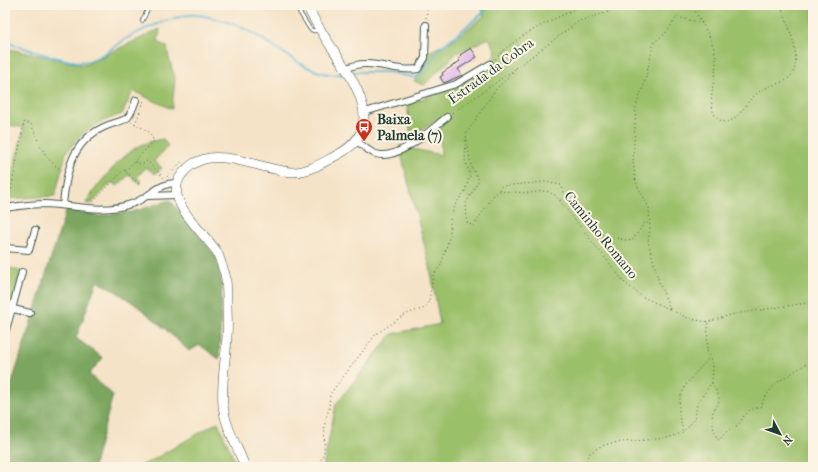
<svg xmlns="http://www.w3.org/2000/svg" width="818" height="472" font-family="'IM FELL French Canon',serif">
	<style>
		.green { fill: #9bc06b; stroke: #5d7e50 }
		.forest { fill: #7ca65f; stroke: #4e724a }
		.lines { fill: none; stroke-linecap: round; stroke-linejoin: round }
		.stream { stroke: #56b6d5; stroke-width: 2 }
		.building { fill: #deaeea }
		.lane-casing { stroke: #3f564a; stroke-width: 4.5 }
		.street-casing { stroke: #3f564a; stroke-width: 8 }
		.secondary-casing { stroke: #3f564a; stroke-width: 10 }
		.path { stroke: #3f564a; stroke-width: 1; stroke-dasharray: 1 3; stroke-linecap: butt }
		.lane { stroke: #fff; stroke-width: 3 }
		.street { stroke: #fff; stroke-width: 6 }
		.secondary { stroke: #fff; stroke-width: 9 }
		.labels { text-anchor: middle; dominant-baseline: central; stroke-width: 4; stroke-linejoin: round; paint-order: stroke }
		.street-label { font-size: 14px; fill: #1f3d34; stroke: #fcf5e5 }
		.poi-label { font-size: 14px; font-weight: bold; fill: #1f3d34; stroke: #fcf5e5; text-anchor: start }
	</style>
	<rect width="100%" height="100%" fill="#fcf5e5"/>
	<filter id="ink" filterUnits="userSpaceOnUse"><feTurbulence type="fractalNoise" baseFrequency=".025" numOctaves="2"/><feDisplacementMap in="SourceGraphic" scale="8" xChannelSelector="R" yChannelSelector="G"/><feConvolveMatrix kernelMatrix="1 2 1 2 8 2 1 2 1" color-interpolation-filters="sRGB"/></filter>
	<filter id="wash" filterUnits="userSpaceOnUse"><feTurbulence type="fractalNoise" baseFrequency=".012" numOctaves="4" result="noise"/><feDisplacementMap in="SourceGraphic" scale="16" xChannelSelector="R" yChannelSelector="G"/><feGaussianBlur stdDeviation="0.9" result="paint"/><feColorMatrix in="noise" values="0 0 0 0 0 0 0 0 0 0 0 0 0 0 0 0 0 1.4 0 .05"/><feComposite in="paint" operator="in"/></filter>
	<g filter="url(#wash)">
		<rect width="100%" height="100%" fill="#f5e3c8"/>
		<g class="green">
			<path d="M489,5H813V467H323L336,404L392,334L440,324L430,267L399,146L441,155L440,128L435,121L411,137L407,103L425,98L489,69L496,51L489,38L457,53L424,85L414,81L425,64L429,52L454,39L484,16L482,9Z"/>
			<path d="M160,29L158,42L167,47L169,59L175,78L172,109L133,91L122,114C95,123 83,130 66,153L55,196L5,199L24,128L5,124V48L84,65Z"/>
			<path d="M163,139L168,146L154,161L162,168L155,174L146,167L137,177L142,182L140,184L129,175L117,186L112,182L91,204L86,203C96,186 118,160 134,149C143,143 152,141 163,139Z"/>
			<path d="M7,267L22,272L11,305L5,303V273Z"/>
			<path d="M218,422L237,467H137L151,461Z"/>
		</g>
		<path class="forest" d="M170,200L216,256L222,285L219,359L200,345L189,351C160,324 132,298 97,281L76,338L103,358L89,374L113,395L94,465L97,467H5V405L66,210L99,216L132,212Z"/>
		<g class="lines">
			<g class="stream">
				<path d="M5,42C23,47 64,63 81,62C100,61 114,46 129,37C141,30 182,13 195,15C212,16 233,23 247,30C274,43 314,83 345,73"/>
				<path d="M351,72H390L417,78L428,66L440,48L493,5"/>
			</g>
		</g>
		<g id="blocks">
			<path class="building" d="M471,48L477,57L458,69L462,75L444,83L440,77L443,75L442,73L460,61L458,59L462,57L460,55Z"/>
		</g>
	</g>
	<g filter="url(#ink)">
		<use href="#blocks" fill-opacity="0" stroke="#3f564a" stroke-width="1"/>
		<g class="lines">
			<defs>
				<g id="lane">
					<path d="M295,5L310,29L314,31L319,29"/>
					<path d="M142,21L150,5"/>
				</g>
				<g id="street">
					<path d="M346,69C368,56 395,73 418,69L425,58L426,25"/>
					<path d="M365,112L456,84L490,64"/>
					<path d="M356,140C362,145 369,152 376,154C399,161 431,129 447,117"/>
					<path d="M149,196L177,195"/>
					<path d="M63,205C66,173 71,142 104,127C126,117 127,126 136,100"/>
					<path d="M5,208C18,206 32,204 45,204C74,205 102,214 131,204C148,199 159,182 177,183"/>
					<path d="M5,248L29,250L35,230"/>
					<path d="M5,307L30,313"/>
					<path d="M12,309L22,272"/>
					<path d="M5,333L12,309"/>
				</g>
				<path id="secondary" d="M245,467C238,447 225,427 223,405C221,382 226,359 227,336C228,325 227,314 227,303C227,294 227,283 225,274C222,267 220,258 217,252C205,233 164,202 180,177C207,136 259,172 294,172C310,172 325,161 339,154C391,126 349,74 328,42C320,30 313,17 306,5"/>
			</defs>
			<use href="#lane" class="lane-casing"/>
			<use href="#street" class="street-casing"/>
			<use href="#secondary" class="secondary-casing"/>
			<g class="path">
				<path d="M691,5C701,21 713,39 716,58C718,75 700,116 725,122C737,122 746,103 754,96C763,87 773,86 784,81C809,69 787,25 781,5"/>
				<path d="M426,18L428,5"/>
				<path d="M495,59C520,32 551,22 582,5"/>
				<path d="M516,68L579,21L608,12L621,5"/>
				<path d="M515,69L509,77L496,89L466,134L471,166L479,180L466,203L467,223L474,226L492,197L499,191L528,193L546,191L555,195L625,283L641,296L690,319L708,322L734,314L813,302"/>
				<path d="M452,113L514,70"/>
				<path d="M135,124L144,102L142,101"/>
				<path d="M135,162L143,164L147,161L164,178"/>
				<path d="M125,171L154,141L148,131L131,122"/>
				<path d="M167,177L181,162L183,163"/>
				<path d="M499,190L501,186L545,182L561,185L568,201"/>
				<path d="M560,200L568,201L583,220L604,236L632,241L645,222L649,224"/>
				<path d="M9,201L24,122L31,124C39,142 44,160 62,170"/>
				<path d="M93,202L124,170L144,189"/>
				<path d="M670,309L659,282L648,241L650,230L649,208L636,183L633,162L636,106L644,85L654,42L665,34L677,17L702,23"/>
				<path d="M712,383C714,388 718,393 719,398C720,405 714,407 713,412C711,419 714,436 719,440L726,432L738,425L744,416L750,410L762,406L763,400L776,383L806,364L813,362"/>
				<path d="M682,431C683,424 679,420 679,413C677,387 695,375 709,358"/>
				<path d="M318,467L324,452L325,421L329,409L330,394L376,334L406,314L425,308L429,301L433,276L441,265L450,235V220L456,203L465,191L470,175L465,160L466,137"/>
				<path d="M576,467L586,461L590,453L599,447L611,443L667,438L682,433L695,419L697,404L712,382L713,365L707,351L708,322"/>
			</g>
			<use href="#lane" class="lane"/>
			<use href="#street" class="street"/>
			<use href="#secondary" class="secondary"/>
		</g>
	</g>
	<defs>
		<symbol id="bus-pin" viewBox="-11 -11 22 30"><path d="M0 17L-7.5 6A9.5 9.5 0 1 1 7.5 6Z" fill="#c8321e" stroke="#fcf5e5"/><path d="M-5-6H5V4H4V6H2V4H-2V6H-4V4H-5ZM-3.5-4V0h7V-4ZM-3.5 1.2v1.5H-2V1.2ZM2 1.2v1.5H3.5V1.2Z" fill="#fff"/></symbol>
	</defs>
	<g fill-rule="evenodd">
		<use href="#bus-pin" x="354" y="117" width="20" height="27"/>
	</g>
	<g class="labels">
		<g class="street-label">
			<text transform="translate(491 71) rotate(-36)">Estrada da Cobra</text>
			<text transform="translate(601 235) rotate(51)">Caminho Romano</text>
		</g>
		<g class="poi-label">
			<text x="377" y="119">Baixa<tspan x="377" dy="16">Palmela (7)</tspan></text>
		</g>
	</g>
	<rect width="818" height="472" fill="none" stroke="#fcf5e5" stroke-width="20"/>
	<g transform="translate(780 434) rotate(131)" stroke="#fcf5e5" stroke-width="3" paint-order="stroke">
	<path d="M0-3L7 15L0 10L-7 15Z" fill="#1f3d34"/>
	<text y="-6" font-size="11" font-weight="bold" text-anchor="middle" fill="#1f3d34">N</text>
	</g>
</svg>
